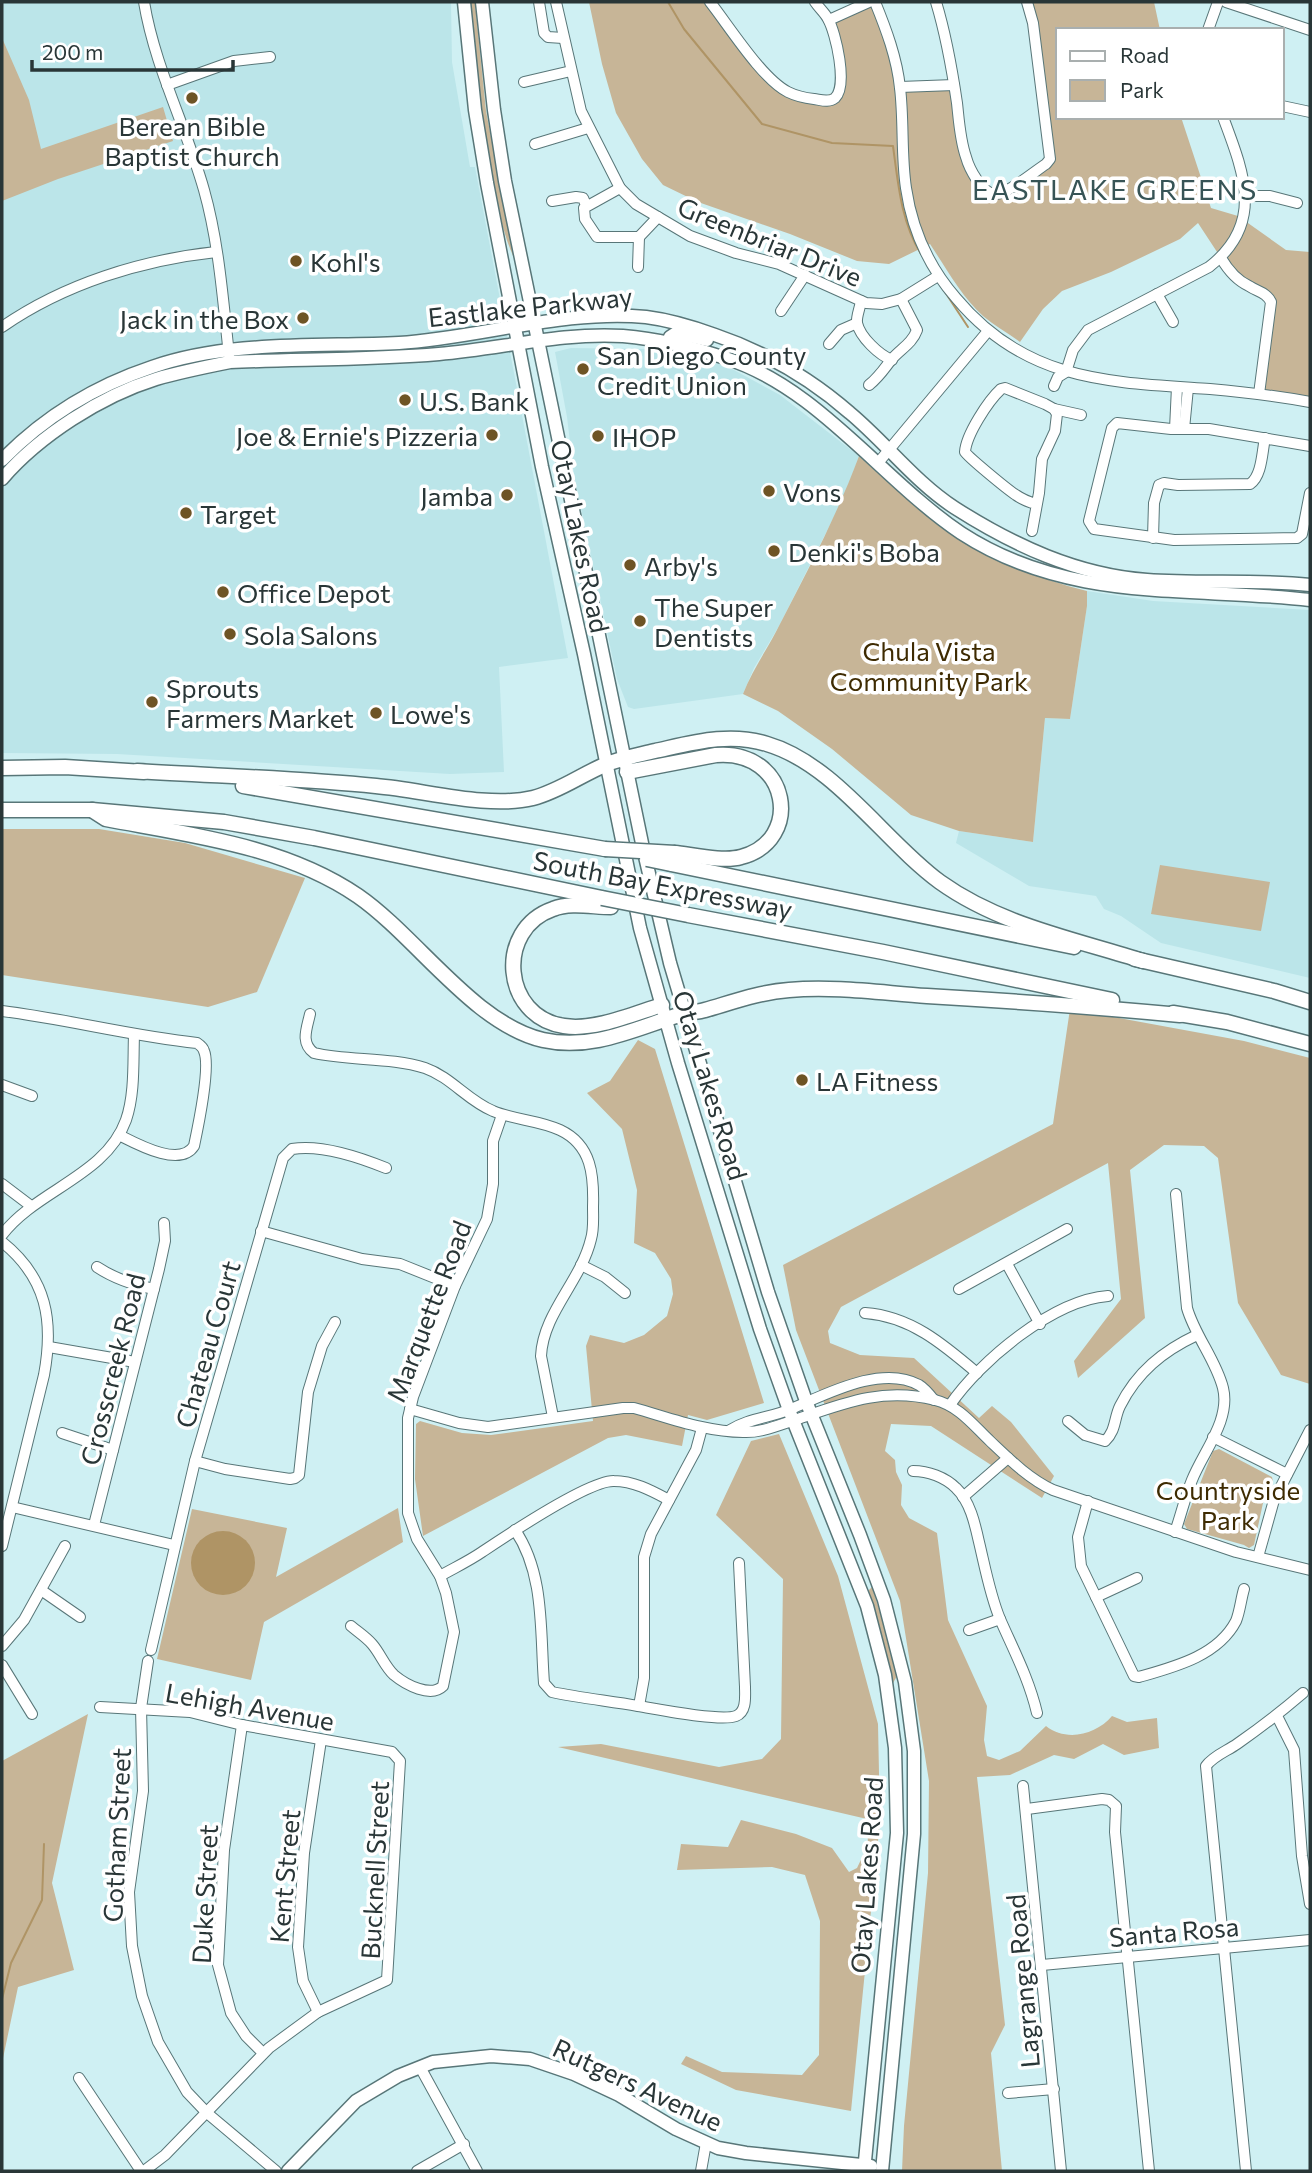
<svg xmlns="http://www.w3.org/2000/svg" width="1312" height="2173" font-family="Commissioner,sans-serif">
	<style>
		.built { fill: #bbe5e9 }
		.green { fill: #c7b597 }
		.water { fill: #af9465 }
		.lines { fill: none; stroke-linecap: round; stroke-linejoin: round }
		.stream { stroke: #af9465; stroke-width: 2 }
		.minor-casing { stroke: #587678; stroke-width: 12 }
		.major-casing { stroke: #587678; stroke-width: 15 }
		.highway-casing { stroke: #587678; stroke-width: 17 }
		.minor { stroke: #fff; stroke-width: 10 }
		.major { stroke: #fff; stroke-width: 12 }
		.highway { stroke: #fff; stroke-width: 14 }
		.highway-bridge-casing { stroke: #587678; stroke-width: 17; stroke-linecap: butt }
		.highway-bridge { stroke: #fff; stroke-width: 14 }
		.poi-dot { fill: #6e5425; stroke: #fff; stroke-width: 2.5 }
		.labels { text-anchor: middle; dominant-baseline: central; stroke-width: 7; stroke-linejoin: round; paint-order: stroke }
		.poi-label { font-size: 26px; fill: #293637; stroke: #fff; text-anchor: start }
		.street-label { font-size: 26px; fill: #293637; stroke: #fff }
		.park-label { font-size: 26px; fill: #3e2b02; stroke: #fff }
		.neighbourhood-label { font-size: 28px; letter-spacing: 2px; fill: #375456; stroke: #fff }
	</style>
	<rect width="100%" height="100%" fill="#cff0f3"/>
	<g class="built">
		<path d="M2,2H451L452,62L470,167H475L568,658L499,667L504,772L450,774L117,754L2,753Z"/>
		<path d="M571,348L648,349L708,356L780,395L859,456L844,497L779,626L754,668L743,694L634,709L628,707L617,679L574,475L567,417L555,352Z"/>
		<path d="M1087,591L1153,601L1310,610V978L1161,943L1121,916L1104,909L1096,896L1029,886L956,843L959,831L1033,842L1045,718L1070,719L1087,606Z"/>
	</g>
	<g class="green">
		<path d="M470,2L475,3L486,111L514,258C503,234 499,210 493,185C481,124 476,63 470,2Z"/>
		<path d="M589,2H713C738,34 772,95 816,96C828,96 832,95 840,85L830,21L869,2L883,10L891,29L902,89L956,83C961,112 964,183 999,190L1047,160L1028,2H1154L1160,30H1058V117H1181L1211,208L1238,216L1286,250L1310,252V402L1259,395L1273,304L1221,258L1198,223L1180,239L1111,272L1062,291L1043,309L1020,342C1008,333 995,326 983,316C961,296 946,268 930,244L889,264L857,261L790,234L698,202L663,185L642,159L616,113L602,64Z"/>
		<path d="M2,38L29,100L41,149L163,107L173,141L58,179L2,201Z"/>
		<path d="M859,456C930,522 991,567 1087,591V606L1070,719L1045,718L1033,842L959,831L911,815L832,749L778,711L743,694C753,668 769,647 781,622C809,568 838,513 859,456Z"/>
		<path d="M2,829H99L185,843L305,878L257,992L208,1007L2,975Z"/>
		<path d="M1160,865L1270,882L1261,931L1151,914Z"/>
		<path d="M1070,1009L1244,1041L1310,1058V1384L1281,1375L1238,1303L1218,1158L1204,1146L1164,1145L1130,1170L1145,1318L1078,1378L1074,1361L1121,1299L1108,1163L841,1307L828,1331L830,1343L860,1355L914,1358L979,1418L992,1406L1011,1422L1054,1476L1042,1498L931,1426L891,1424L885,1451L895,1460L896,1472L902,1485L901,1505L909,1518L937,1533L948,1620L987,1706L984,1740L987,1756L999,1760L1020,1751L1046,1726C1066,1742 1096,1735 1112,1716L1127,1722L1157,1718L1159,1748L1124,1755L1103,1744L1074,1759L1054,1755L1010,1775L977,1777L1005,2025L991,2053L1002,2171H902L904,2126L928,1873L929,1781L900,1601L796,1330L783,1265L1053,1124Z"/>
		<path d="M638,1040L655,1049L764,1403L707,1420L688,1415L682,1446L626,1435L608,1438L423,1536L415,1479L416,1424L420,1421L462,1433L491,1435L593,1421L586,1346L590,1335L624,1343L644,1335L667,1316L673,1294L671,1279L655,1253L634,1243L637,1190L622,1129L587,1093L610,1081Z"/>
		<path d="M779,1434L838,1576L878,1724L880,1821L851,2111L736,2090L681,2064L686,2056L722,2072L802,2075L819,2055L820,1921L805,1875L772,1867L677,1870L681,1844L728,1847L741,1820L796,1834L832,1848L849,1872L857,1868L868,1845L867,1819L558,1747L601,1744L719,1767L762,1759L781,1739L783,1579L716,1515L751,1441Z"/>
		<path d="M1219,1449L1272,1477L1273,1482L1263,1503L1254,1545L1249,1548L1244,1545L1187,1529L1184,1524L1213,1451Z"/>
		<path d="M398,1508L403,1542L264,1622L251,1680L157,1659L192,1509L287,1528L276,1577Z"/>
		<path d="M872,1587L886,1631L897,1676L893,1683L881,1633L868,1591Z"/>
		<path d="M88,1714L52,1883L74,1970L18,1987L2,2063V1761Z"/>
	</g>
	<circle class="water" cx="223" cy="1563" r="32"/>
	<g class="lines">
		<g class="stream">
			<path d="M668,2L684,29L762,124L832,143L893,146C898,183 901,222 921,254"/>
			<path d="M943,289L968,327"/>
			<path d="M2,1999L11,1963L42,1900L44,1844"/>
		</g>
		<defs>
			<g id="minor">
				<path d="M144,2C155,68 186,126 204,190C219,243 223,301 229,355"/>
				<path d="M539,2L544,33L548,37L563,38"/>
				<path d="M556,2L581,111L620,188L636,204L690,236L736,253L779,264L866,303L882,304L901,299L938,276"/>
				<path d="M710,2C729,26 762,79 788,92C796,96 805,98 814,99C821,100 829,103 835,98C848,86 836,33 828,19C825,13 819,8 815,2"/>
				<path d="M875,2C886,29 897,58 900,88C904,121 901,155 906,188C912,229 929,267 956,298C1026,382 1109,382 1210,389C1244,392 1277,396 1310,402"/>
				<path d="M936,2C946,35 952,69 957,103C959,121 960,140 966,157C969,168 982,194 995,194C1007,195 1035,171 1046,164L1050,159L1033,23L1027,2"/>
				<path d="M1226,2L1310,30"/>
				<path d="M829,20L869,2"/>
				<path d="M1208,30L1218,2"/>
				<path d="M524,82L571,71"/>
				<path d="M167,85L234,61L270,57"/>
				<path d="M900,87L954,85"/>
				<path d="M1282,106L1310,112"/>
				<path d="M535,144L588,128"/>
				<path d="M620,188L584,208L585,219L597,237H639L658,217"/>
				<path d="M1246,196H1270L1297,203"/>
				<path d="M552,201L576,197L583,198L586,205"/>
				<path d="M1221,258C1228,270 1236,280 1249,286C1258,292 1266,292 1271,302L1259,394"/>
				<path d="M638,267L639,237"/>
				<path d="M1157,294L1173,322"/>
				<path d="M861,301C860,308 856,317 857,323C860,337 879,355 892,360"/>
				<path d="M781,311L805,275"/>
				<path d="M2,327C64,284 141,260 216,252"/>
				<path d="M829,344L841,330L857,323"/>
				<path d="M869,385C879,377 884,369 891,360C900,349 912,344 917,330L901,299"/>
				<path d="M1054,386L1058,377L1066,372L1073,350L1088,330L1209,267C1265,224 1244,173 1223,117"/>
				<path d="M1054,409L1081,415"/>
				<path d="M1175,429L1177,387"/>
				<path d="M1184,429L1188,388"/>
				<path d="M1310,446L1209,429H1171L1117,423L1112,428L1089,521L1094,529L1174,540L1297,538L1302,534L1310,493"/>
				<path d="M878,463L988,331"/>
				<path d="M1032,531L1039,493L1042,459L1055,431L1057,414L1054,409L1045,404L1005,388L1001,389C988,401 966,435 965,452C968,457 1008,490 1016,495C1023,500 1029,502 1036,504"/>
				<path d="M1153,538L1154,503L1159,485L1164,483L1178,485L1250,484C1262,476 1262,452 1265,438"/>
				<path d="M2,1011C67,1019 131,1036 197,1043C200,1045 203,1047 204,1051C211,1067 198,1127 194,1146C180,1168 137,1144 119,1135"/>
				<path d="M310,1014C307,1028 300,1043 314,1053C349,1061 391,1057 425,1068C451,1077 468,1101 493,1111C514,1120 539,1120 560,1130C592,1145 594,1176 593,1207C593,1218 594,1229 591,1239C581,1281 543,1313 541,1356L553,1417"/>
				<path d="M2,1085L32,1096"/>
				<path d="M2,1184L31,1206"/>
				<path d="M261,1231L362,1259L400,1264L455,1286"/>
				<path d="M2,1235C36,1190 106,1176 126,1120C135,1094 133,1062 134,1035"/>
				<path d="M2,1242C47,1278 54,1321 44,1375L2,1546"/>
				<path d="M1007,1264L1040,1324"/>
				<path d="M581,1265L605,1277L625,1293"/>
				<path d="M97,1267C115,1279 134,1285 154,1289"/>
				<path d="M959,1289L1067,1229"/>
				<path d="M865,1313C910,1316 943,1344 977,1373"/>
				<path d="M49,1347L135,1362"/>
				<path d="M950,1405C980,1361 1053,1300 1108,1296"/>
				<path d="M410,1409L459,1423L488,1427L623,1408H634C670,1418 706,1432 743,1432C761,1433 779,1425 795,1420C844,1403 883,1387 935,1400C959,1406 973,1425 990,1441C1009,1459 1029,1479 1053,1490L1236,1552L1310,1570"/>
				<path d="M1068,1421L1085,1435L1105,1441C1116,1431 1114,1418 1120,1406C1137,1372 1163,1351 1197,1335"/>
				<path d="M730,1430C749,1418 770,1418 791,1409C825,1395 881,1364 919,1385C924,1388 930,1395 934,1400"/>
				<path d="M62,1433L113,1450"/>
				<path d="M1213,1437L1287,1474"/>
				<path d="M195,1461L225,1469L290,1479L295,1478L299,1475L308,1392L322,1346L335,1322"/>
				<path d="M913,1471C928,1471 945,1477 956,1488C970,1501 975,1524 979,1542C985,1567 990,1595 1000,1619C1014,1651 1029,1679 1037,1713"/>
				<path d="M963,1497L1008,1458"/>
				<path d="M1088,1501L1078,1537L1081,1566L1134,1676L1139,1677C1174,1667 1218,1656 1236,1621C1240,1611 1241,1599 1244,1589"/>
				<path d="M12,1507L174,1545"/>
				<path d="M94,1525L159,1269L165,1241L164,1223"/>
				<path d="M515,1530C545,1574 540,1632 544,1683L552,1692C580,1698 610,1701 638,1706C657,1709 720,1722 736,1716C747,1712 745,1696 745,1687L739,1563"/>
				<path d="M1175,1532C1181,1515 1185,1497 1192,1480C1203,1452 1231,1420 1223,1388C1216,1360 1195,1336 1187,1308L1176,1194"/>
				<path d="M1258,1557L1274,1500L1310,1430"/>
				<path d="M440,1576C454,1568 469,1561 482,1552C506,1536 589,1480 614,1481C634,1481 652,1491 669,1500"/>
				<path d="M41,1590L80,1617"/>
				<path d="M1096,1597L1137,1578"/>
				<path d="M351,1626C358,1632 366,1637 372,1644C380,1653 385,1667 394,1675C406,1685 431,1698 443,1686L454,1632L446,1593L440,1576L417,1539L408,1513V1418L413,1397L455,1286L487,1219L493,1184V1141L502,1115"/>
				<path d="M969,1630L1000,1619"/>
				<path d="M2,1646L24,1620L65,1546"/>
				<path d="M151,1650L195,1461L283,1158L292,1149C321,1144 359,1157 386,1168"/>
				<path d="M148,1661L141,1708L143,1791L129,1892L132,1946L142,1996L158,2042L187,2092L207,2113L276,2171"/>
				<path d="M2,1665L32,1714"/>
				<path d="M639,1706L644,1678V1557L651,1534L696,1450L702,1428"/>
				<path d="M100,1707L190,1712L242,1725L392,1752L400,1761L387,1980L318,2012L269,2048L165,2155L144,2171"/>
				<path d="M1277,1716L1294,1750L1302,1856L1310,1904"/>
				<path d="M242,1725L224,1850L218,1965L231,2013L246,2036L263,2053"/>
				<path d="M1023,1786L1061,2171"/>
				<path d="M1027,1809L1102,1799L1109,1800L1116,1806L1115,1832L1149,2171"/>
				<path d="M1042,1965L1310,1940"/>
				<path d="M318,2012L303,1981L298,1947L304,1853L321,1740"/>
				<path d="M420,2067L477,2171"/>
				<path d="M79,2078L141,2171"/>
				<path d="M1008,2093L1054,2089"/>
				<path d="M417,2171L464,2144"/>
				<path d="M701,2171L706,2143"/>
				<path d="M1246,2171L1206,1766C1213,1756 1227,1751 1237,1744C1260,1728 1282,1711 1303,1693"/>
			</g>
			<g id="major">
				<path d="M464,2L475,110L487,183L542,467L584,654L640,928L678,1063L760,1329L789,1410L867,1606L885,1675L895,1748L897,1833L864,2171"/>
				<path d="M482,2L494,110L505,181L643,848L670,963L768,1292L806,1401L860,1535L884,1600L905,1682L914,1751V1834L882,2171"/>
				<path d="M668,342L670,337L676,333L707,340"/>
				<path d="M2,460C44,417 95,386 152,367C230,340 317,347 399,343C479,338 566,309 646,317C670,320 693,327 715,335C765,352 810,378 850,413C886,443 915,482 955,508C1013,545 1077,575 1147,580C1201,584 1256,579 1310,585"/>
				<path d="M2,479C39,436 101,396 156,379C180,372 205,367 230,362C299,359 369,360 439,354C500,349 562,332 623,336C658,339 692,347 725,358C818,387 882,480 961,533C1070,604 1190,586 1310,600"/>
				<path d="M288,2171L356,2101L398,2076L433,2062L491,2056L530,2059L574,2074L619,2095L676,2129L718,2148L746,2153L871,2166"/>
			</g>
			<g id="highway">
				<path d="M2,768L65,767L144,772"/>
				<path d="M137,771C216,776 297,778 376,786C424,790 487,809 533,798C560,791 582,774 607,764C622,758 639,755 655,751C692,743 729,732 767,744C835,764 884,841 940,882C1000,925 1074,939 1143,961"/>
				<path d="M627,772L716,755C790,749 804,841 741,857C724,862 693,855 675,853"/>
				<path d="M243,786L605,849"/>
				<path d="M2,810H92L224,822L314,838L602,898"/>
				<path d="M92,810L106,819C191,835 285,846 358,896C417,937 474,1024 543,1040C592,1051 636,1028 682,1014C690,1012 698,1012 705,1010C733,1002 760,992 789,990C835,986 882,993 927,996C1012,1001 1096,1007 1180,1015"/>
				<path d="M671,864L1074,947"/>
				<path d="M611,907C592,907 571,902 553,909C495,929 502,1017 564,1026C594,1031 633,1014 662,1005"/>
				<path d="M688,915L883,952L1112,1000"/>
				<path d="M1135,959L1274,991L1310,1002"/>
				<path d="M1173,1013L1227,1022L1310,1044"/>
			</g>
		</defs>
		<use href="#minor" class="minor-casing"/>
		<use href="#major" class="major-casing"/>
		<use href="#highway" class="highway-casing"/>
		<use href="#minor" class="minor"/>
		<use href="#major" class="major"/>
		<use href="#highway" class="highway"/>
		<defs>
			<g id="highway-bridge">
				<path d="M605,849L675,853"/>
				<path d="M647,859L671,864"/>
				<path d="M602,898L688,915"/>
			</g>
		</defs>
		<use href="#highway-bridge" class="highway-bridge-casing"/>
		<use href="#highway-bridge" class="highway-bridge"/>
	</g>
	<g class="poi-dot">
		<circle cx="192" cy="98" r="7"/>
		<circle cx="296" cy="261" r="7"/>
		<circle cx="303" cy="318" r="7"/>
		<circle cx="583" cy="369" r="7"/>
		<circle cx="405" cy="400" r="7"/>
		<circle cx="492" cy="435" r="7"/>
		<circle cx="598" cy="436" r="7"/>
		<circle cx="769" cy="491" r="7"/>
		<circle cx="507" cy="495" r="7"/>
		<circle cx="186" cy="513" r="7"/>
		<circle cx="774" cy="551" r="7"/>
		<circle cx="630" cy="565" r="7"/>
		<circle cx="223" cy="592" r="7"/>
		<circle cx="640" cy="621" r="7"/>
		<circle cx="230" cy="634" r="7"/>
		<circle cx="152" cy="702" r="7"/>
		<circle cx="376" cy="713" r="7"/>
		<circle cx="802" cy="1080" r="7"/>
	</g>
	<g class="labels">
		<g class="poi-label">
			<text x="192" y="125" text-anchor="middle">Berean Bible<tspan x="192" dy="30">Baptist Church</tspan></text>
			<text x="310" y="261">Kohl's</text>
			<text x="289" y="318" text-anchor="end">Jack in the Box</text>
			<text x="597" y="354">San Diego County<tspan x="597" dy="30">Credit Union</tspan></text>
			<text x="419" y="400">U.S. Bank</text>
			<text x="478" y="435" text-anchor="end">Joe &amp; Ernie's Pizzeria</text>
			<text x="612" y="436">IHOP</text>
			<text x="783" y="491">Vons</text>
			<text x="493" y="495" text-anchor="end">Jamba</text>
			<text x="200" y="513">Target</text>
			<text x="788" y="551">Denki's Boba</text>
			<text x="644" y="565">Arby's</text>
			<text x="237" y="592">Office Depot</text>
			<text x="654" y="606">The Super<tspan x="654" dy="30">Dentists</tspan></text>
			<text x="244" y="634">Sola Salons</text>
			<text x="166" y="687">Sprouts<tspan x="166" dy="30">Farmers Market</tspan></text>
			<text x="390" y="713">Lowe's</text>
			<text x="816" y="1080">LA Fitness</text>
		</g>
		<g class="street-label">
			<text transform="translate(770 241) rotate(22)">Greenbriar Drive</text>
			<text transform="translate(530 306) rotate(-6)">Eastlake Parkway</text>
			<text transform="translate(581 536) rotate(78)">Otay Lakes Road</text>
			<text transform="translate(663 884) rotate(11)">South Bay Expressway</text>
			<text transform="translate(711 1085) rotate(73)">Otay Lakes Road</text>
			<text transform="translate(428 1311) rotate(-69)">Marquette Road</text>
			<text transform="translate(207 1344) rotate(-74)">Chateau Court</text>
			<text transform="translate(112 1369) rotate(-76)">Crosscreek Road</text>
			<text transform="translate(250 1706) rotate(10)">Lehigh Avenue</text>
			<text transform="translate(116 1835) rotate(-87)">Gotham Street</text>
			<text transform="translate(374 1870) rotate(-87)">Bucknell Street</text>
			<text transform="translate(866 1875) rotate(-86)">Otay Lakes Road</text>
			<text transform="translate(284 1876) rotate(-85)">Kent Street</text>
			<text transform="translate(204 1894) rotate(-87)">Duke Street</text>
			<text transform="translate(1174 1931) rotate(-5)">Santa Rosa</text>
			<text transform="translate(1022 1981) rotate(-95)">Lagrange Road</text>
			<text transform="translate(638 2084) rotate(25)">Rutgers Avenue</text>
		</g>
		<g class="park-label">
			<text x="929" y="650">Chula Vista<tspan x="929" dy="30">Community Park</tspan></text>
			<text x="1228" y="1489">Countryside<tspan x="1228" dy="30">Park</tspan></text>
		</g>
		<g class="neighbourhood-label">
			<text x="1115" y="189">EASTLAKE GREENS</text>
		</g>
	</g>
	<rect width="1312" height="2173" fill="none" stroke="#293637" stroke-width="7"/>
	<rect x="1056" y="28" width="228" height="91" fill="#ffffff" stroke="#a9afaf" stroke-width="2"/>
	<rect x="1070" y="51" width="35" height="10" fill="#ffffff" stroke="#a9afaf" stroke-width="2"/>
	<text x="1120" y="63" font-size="21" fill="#293637">Road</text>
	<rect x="1070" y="80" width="35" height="21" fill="#c7b597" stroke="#a9afaf" stroke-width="2"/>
	<text x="1120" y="98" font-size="21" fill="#293637">Park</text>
	<path d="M32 60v10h201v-10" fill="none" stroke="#293637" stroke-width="3.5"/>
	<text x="42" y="60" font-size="21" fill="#293637" stroke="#ffffff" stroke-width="5" paint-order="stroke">200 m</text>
</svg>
